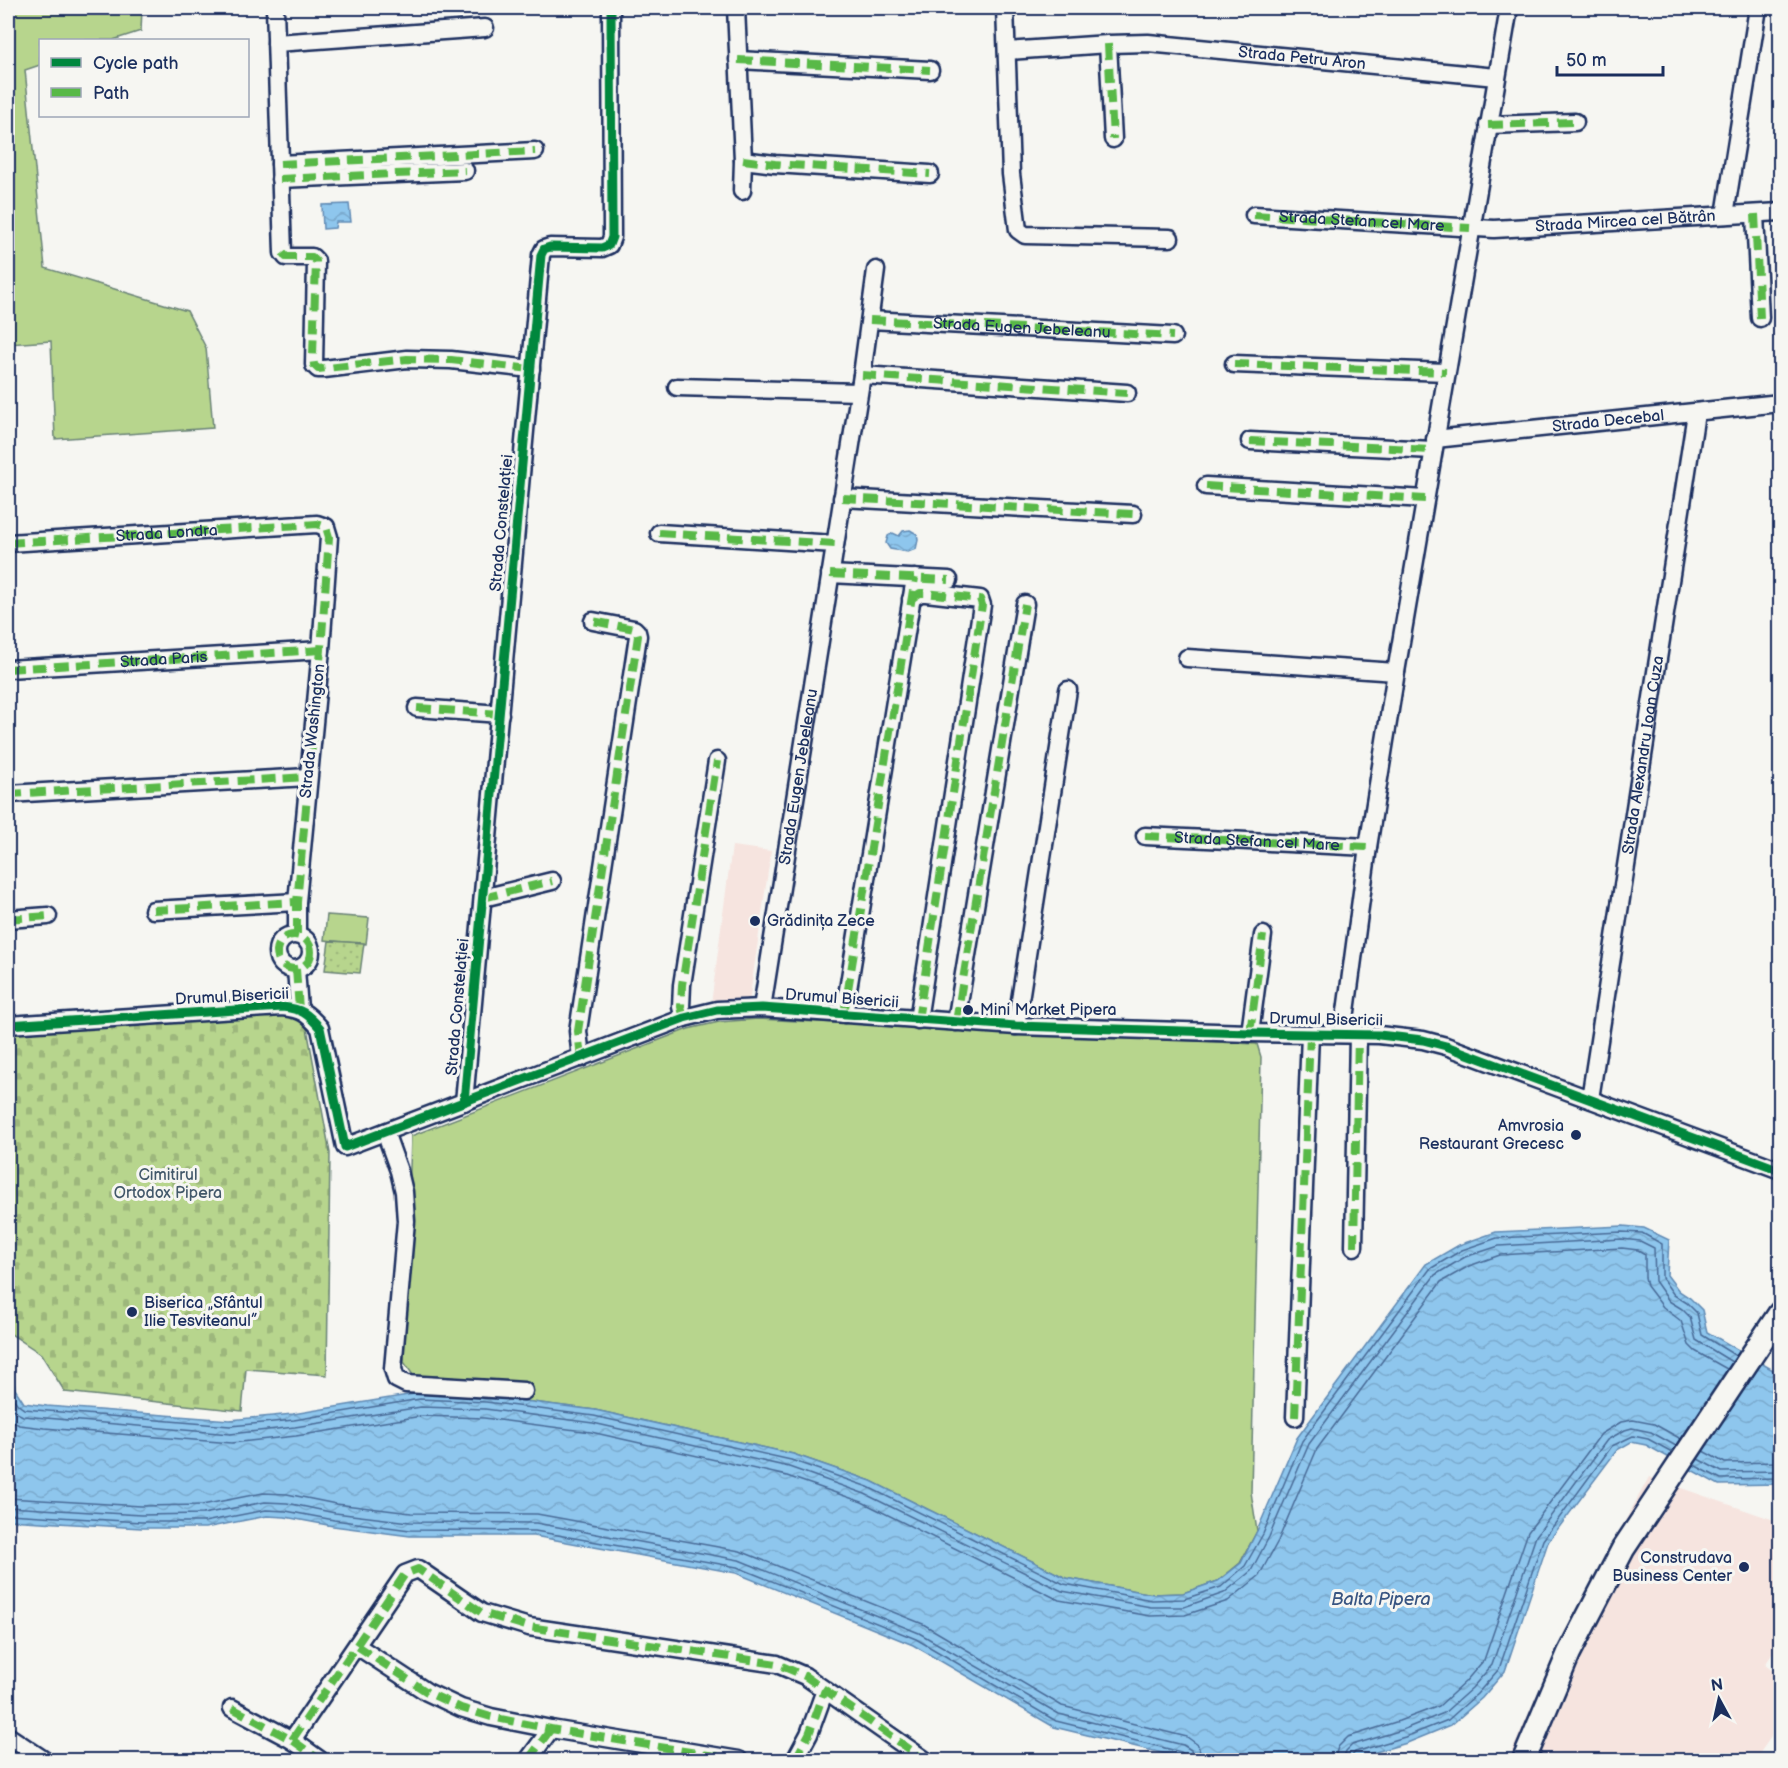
<svg xmlns="http://www.w3.org/2000/svg" width="1788" height="1768" font-family="'Balsamiq Sans',sans-serif">
	<style>
		.built { fill: #f6e4df }
		.green { fill: #b7d58d; stroke: #698276; stroke-width: 1.5 }
		.cemetery { fill: url(#cemetery-stones); stroke: #698276; stroke-width: 1.5 }
		.park { fill: url(#park-dots); stroke: #698276; stroke-width: 1.5 }
		.water { fill: url(#water-waves); stroke: #608ab4; stroke-width: 1.5 }
		.lines { fill: none; stroke-linecap: round; stroke-linejoin: round }
		.shore { stroke: #496b97; stroke-width: 1.5 }
		.minor-casing { stroke: #1b2f5e; stroke-width: 21 }
		.secondary-casing { stroke: #1b2f5e; stroke-width: 27 }
		.minor { stroke: #f6f6f2; stroke-width: 16 }
		.secondary { stroke: #f6f6f2; stroke-width: 22 }
		.quiet { stroke: #58b947; stroke-width: 8; stroke-dasharray: 15 8; stroke-linecap: butt }
		.cycleway-casing { stroke: #f6f6f2; stroke-width: 13 }
		.cycleway { stroke: #00873e; stroke-width: 9 }
		.poi-dot { fill: #1b2f5e; stroke: #f6f6f2; stroke-width: 2 }
		.labels { text-anchor: middle; dominant-baseline: central; stroke-width: 6; stroke-linejoin: round; paint-order: stroke }
		.street-label { font-size: 16px; fill: #1b2f5e; stroke: #f6f6f2 }
		.poi-label { font-size: 16px; fill: #1b2f5e; stroke: #f6f6f2; text-anchor: start }
		.park-label { font-size: 16px; fill: #42586a; stroke: #f6f6f2 }
		.water-label { font-size: 18px; font-style: italic; fill: #385582; stroke: #f6f6f2 }
	</style>
	<defs>
		<pattern id="cemetery-stones" width="16" height="16" patternUnits="userSpaceOnUse" patternTransform="scale(1.5)"><rect width="16" height="16" fill="#b7d58d"/><path d="M2 7V4a2 2 0 0 1 4 0v3zM10 15v-3a2 2 0 0 1 4 0v3z" fill="#9db77c"/></pattern>
		<pattern id="park-dots" width="8" height="8" patternUnits="userSpaceOnUse" patternTransform="scale(1.5)"><rect width="8" height="8" fill="#b7d58d"/><path d="M2 2h.1M6 6h.1" fill="none" stroke="#9db77c" stroke-width="1.8" stroke-linecap="round"/></pattern>
		<pattern id="water-waves" width="16" height="10" patternUnits="userSpaceOnUse" patternTransform="scale(1.5)"><rect width="16" height="10" fill="#8ec6ed"/><path d="M0 5q4-4 8 0t8 0" fill="none" stroke="#7aaace"/></pattern>
	</defs>
	<rect width="100%" height="100%" fill="#f6f6f2"/>
	<filter id="ink" filterUnits="userSpaceOnUse"><feTurbulence type="fractalNoise" baseFrequency=".0167" numOctaves="2"/><feDisplacementMap in="SourceGraphic" scale="12" xChannelSelector="R" yChannelSelector="G"/><feConvolveMatrix kernelMatrix="1 2 1 2 8 2 1 2 1" color-interpolation-filters="sRGB"/></filter>
	<g filter="url(#ink)">
		<g class="built">
			<path d="M732,846L771,851L749,1003L711,1004Z"/>
			<path d="M1649,1477L1780,1522V1642L1765,1665L1780,1676V1724L1755,1760H1508L1565,1631Z"/>
		</g>
		<g class="green">
			<path d="M8,8H142L141,31L113,40H40V65L25,70L45,268L187,311L206,348L213,428L55,439L51,341L8,344Z"/>
			<path d="M327,915L369,918L366,944L324,940Z"/>
			<path d="M758,1019L1257,1044L1261,1057L1251,1492L1257,1531L1240,1563L1218,1581L1183,1593L1153,1594L1066,1578L871,1481L793,1454L595,1410L486,1396L443,1394L439,1376L415,1378L404,1362L411,1136L688,1029L719,1022Z"/>
		</g>
		<path class="cemetery" d="M304,1012L330,1153L327,1375L246,1369L242,1411L65,1392L41,1354L8,1332V1031Z"/>
		<path class="park" d="M329,941L364,943L360,973L325,970Z"/>
		<g class="water">
			<path d="M349,204L351,222H336L335,228L323,229L322,205Z"/>
			<path d="M910,530L917,534L918,540L916,549L908,552L890,549L886,543L888,536L893,533L899,536L903,531Z"/>
			<path d="M1623,1226L1644,1228L1669,1240L1667,1275L1679,1291L1690,1298L1702,1310L1707,1332L1780,1374V1484L1719,1485L1646,1445L1631,1442L1617,1450L1548,1542L1505,1671L1482,1698L1451,1725L1407,1743L1348,1760H1191L1054,1727L913,1645L736,1573L534,1536H410L333,1526L285,1517L267,1516L205,1528H141L8,1520V1357L11,1360L15,1389L24,1403L47,1406L230,1420L293,1414L420,1393L486,1396L595,1410L793,1454L871,1481L1066,1578L1153,1594L1183,1593L1218,1581L1241,1563L1257,1531L1297,1438L1426,1264L1459,1245L1496,1232Z"/>
		</g>
		<g class="lines">
			<g class="shore">
				<path d="M8,1377C9,1390 12,1402 24,1409L230,1426L294,1420L420,1399L486,1402L594,1416L791,1460L868,1487L1064,1584L1152,1600L1184,1599L1221,1587L1245,1566L1263,1534L1302,1441L1430,1269L1462,1250L1497,1238L1622,1232L1642,1233L1662,1244V1278L1674,1295L1687,1303L1697,1313L1702,1335L1736,1356"/>
				<path d="M8,1402L15,1412L23,1416L230,1434L295,1427L421,1407L485,1409L593,1423L789,1467L865,1494L1062,1591L1151,1607H1184L1224,1593L1251,1571L1269,1537L1309,1444L1435,1275L1465,1257L1499,1246L1622,1239L1640,1241L1654,1248L1655,1281L1669,1301L1682,1309L1690,1317L1696,1340L1732,1362"/>
				<path d="M8,1418L19,1425L44,1428L232,1443L296,1436L422,1416L484,1418L591,1432L787,1476L862,1502L1059,1600L1150,1616L1185,1615L1228,1601L1259,1576L1278,1541L1317,1449L1441,1282L1469,1266L1500,1255L1622,1248L1638,1250L1645,1254V1277L1647,1286L1663,1307L1681,1321L1689,1345L1695,1351L1727,1369"/>
				<path d="M1703,1451L1725,1463L1780,1462"/>
				<path d="M1698,1459L1722,1472L1780,1471"/>
				<path d="M1694,1465L1721,1479L1780,1478"/>
				<path d="M8,1498L141,1506L202,1505L263,1493L287,1494L336,1504L411,1513L537,1514L740,1551L923,1624L1062,1706L1187,1737L1198,1745L1202,1760"/>
				<path d="M8,1507L141,1515L203,1514L265,1502L287,1503L335,1513L410,1522L536,1523L739,1560L919,1633L1059,1714L1183,1745L1191,1750L1193,1760"/>
				<path d="M8,1514L141,1522H204L266,1510L286,1511L334,1520L410,1530L535,1531L737,1567L916,1639L1056,1721L1181,1752L1185,1755L1186,1760"/>
				<path d="M1334,1760L1338,1747L1348,1737L1399,1721L1439,1706L1465,1682L1484,1660L1528,1532L1601,1434L1621,1422L1633,1420L1654,1424L1681,1439"/>
				<path d="M1343,1760L1346,1751L1352,1745L1402,1730L1444,1713L1472,1688L1492,1665L1536,1536L1607,1440L1625,1430L1632,1428L1651,1432L1676,1446"/>
				<path d="M1351,1760L1352,1756L1355,1752L1405,1737L1448,1720L1477,1694L1499,1669L1543,1540L1612,1446L1633,1436L1648,1439L1672,1452"/>
			</g>
			<defs>
				<g id="minor">
					<path d="M275,8L283,253L286,257H312L316,261L314,365L318,369H324L407,359L451,360L531,369"/>
					<path d="M736,8L743,160L742,191"/>
					<path d="M1005,8L1011,174L1018,230L1025,235L1170,238"/>
					<path d="M276,43L485,28"/>
					<path d="M1108,44L1113,139"/>
					<path id="s1" d="M1007,51L1108,44L1148,43L1496,77"/>
					<path d="M738,60L930,70"/>
					<path d="M1488,125L1575,122"/>
					<path d="M743,160L775,164L930,174"/>
					<path d="M280,164L535,151"/>
					<path d="M280,179L465,171"/>
					<path d="M1755,214L1760,318"/>
					<path id="s2" d="M1254,215L1494,229L1780,212"/>
					<path d="M1725,215L1758,8"/>
					<path d="M870,320L1173,336"/>
					<path d="M1234,364L1446,372"/>
					<path d="M862,375L1127,393"/>
					<path d="M677,387L859,392"/>
					<path id="s3" d="M1435,439L1780,403"/>
					<path d="M1250,441L1433,450"/>
					<path d="M1206,486L1425,499"/>
					<path d="M842,498L1133,514"/>
					<path d="M659,533L835,544"/>
					<path id="s4" d="M8,543L317,524L326,527L329,537L321,650L297,902V935"/>
					<path d="M830,574L949,580"/>
					<path d="M911,599L920,593H926L980,599L982,605L918,1020"/>
					<path d="M1187,658L1396,672"/>
					<path id="s5" d="M8,669L321,650"/>
					<path d="M417,708L500,714"/>
					<path d="M8,794L308,777"/>
					<path id="s6" d="M1145,836L1368,847"/>
					<path d="M483,898L552,881"/>
					<path d="M153,910L297,902"/>
					<path d="M8,919L48,916"/>
					<circle cx="294" cy="952" r="17"/>
					<path d="M296,969L299,1009"/>
					<path id="s7" d="M762,1008L862,375L876,270"/>
					<path d="M844,1014L915,578"/>
					<path d="M684,1018L681,1007L682,985L717,761"/>
					<path d="M956,1022L1025,604"/>
					<path d="M8,1025L282,1007C302,1009 307,1013 320,1028L345,1147L684,1018L717,1010L762,1008L1016,1026L1250,1033L1379,1035L1423,1040L1446,1046L1780,1170"/>
					<path d="M1016,1026L1068,690"/>
					<path d="M1250,1033L1263,935"/>
					<path d="M1343,1034L1368,847L1396,672L1509,8"/>
					<path d="M581,1058L578,1031L638,636L637,632L634,629L593,621"/>
					<path id="s8" d="M1590,1099L1696,413"/>
					<path d="M464,1102L541,255L544,249L550,247L602,248L609,245L612,237L611,8"/>
					<path d="M385,1132L399,1171L404,1192L406,1221L393,1369L396,1379L406,1384L524,1391"/>
					<path d="M1354,1247L1358,1034"/>
					<path d="M1295,1417L1310,1034"/>
					<path d="M357,1646L427,1692L461,1708L491,1717L551,1729L739,1760"/>
					<path d="M232,1708L292,1740L320,1760"/>
					<path d="M8,1736L44,1760"/>
					<path d="M292,1740L405,1574L418,1569L482,1613L529,1627L777,1664L805,1676L925,1760"/>
					<path d="M528,1760L551,1729"/>
					<path d="M795,1760L809,1734L825,1690"/>
				</g>
				<path id="secondary" d="M1524,1760L1569,1653L1623,1549L1780,1313"/>
			</defs>
			<use href="#minor" class="minor-casing"/>
			<use href="#secondary" class="secondary-casing"/>
			<use href="#minor" class="minor"/>
			<use href="#secondary" class="secondary"/>
			<g class="quiet">
				<path d="M1108,44L1113,139"/>
				<path d="M738,60L930,70"/>
				<path d="M1488,125L1575,122"/>
				<path d="M743,160L775,164L930,174"/>
				<path d="M280,164L535,151"/>
				<path d="M280,179L465,171"/>
				<path d="M1755,214L1760,318"/>
				<path d="M1254,215L1470,228"/>
				<path d="M283,253L286,257H312L316,261L313,355L314,365L318,369L407,359L451,360L531,369"/>
				<path id="s9" d="M870,320L1173,336"/>
				<path d="M1234,364L1446,372"/>
				<path d="M862,375L1127,393"/>
				<path d="M1250,441L1433,450"/>
				<path d="M1206,486L1425,499"/>
				<path d="M842,498L1133,514"/>
				<path d="M659,533L835,544"/>
				<path d="M8,543L317,524L326,527L329,537L321,650L297,902V935"/>
				<path d="M830,574L949,580"/>
				<path d="M911,599L920,593H926L980,599L982,605L918,1020"/>
				<path d="M8,669L321,650"/>
				<path d="M417,708L500,714"/>
				<path d="M8,794L308,777"/>
				<path d="M1145,836L1368,847"/>
				<path d="M483,898L552,881"/>
				<path d="M153,910L297,902"/>
				<path d="M8,919L48,916"/>
				<circle cx="294" cy="952" r="17"/>
				<path d="M296,969L299,1009"/>
				<path d="M844,1014L915,578"/>
				<path d="M684,1018L681,1007L682,985L717,761"/>
				<path d="M956,1022L1025,604"/>
				<path d="M1250,1033L1263,935"/>
				<path d="M581,1058L578,1031L638,636L637,632L634,629L593,621"/>
				<path d="M1354,1247L1358,1034"/>
				<path d="M1295,1417L1310,1034"/>
				<path d="M357,1646L427,1692L461,1708L491,1717L551,1729L739,1760"/>
				<path d="M232,1708L292,1740L320,1760"/>
				<path d="M292,1740L405,1574L418,1569L482,1613L529,1627L777,1664L805,1676L925,1760"/>
				<path d="M528,1760L551,1729"/>
				<path d="M795,1760L809,1734L825,1690"/>
			</g>
			<defs>
				<g id="cycleway">
					<path d="M8,1025L282,1007C302,1009 307,1013 320,1028L345,1147L684,1018L717,1010L762,1008L1016,1026L1250,1033L1379,1035L1423,1040L1446,1046L1780,1170"/>
					<path d="M464,1102L541,255L544,249L550,247L602,248L609,245L612,237L611,8"/>
				</g>
			</defs>
			<use href="#cycleway" class="cycleway-casing"/>
			<use href="#cycleway" class="cycleway"/>
		</g>
	</g>
	<g class="poi-dot">
		<circle cx="755" cy="921" r="6"/>
		<circle cx="968" cy="1010" r="6"/>
		<circle cx="1576" cy="1135" r="6"/>
		<circle cx="132" cy="1312" r="6"/>
		<circle cx="1744" cy="1567" r="6"/>
	</g>
	<g class="labels">
		<g class="street-label">
			<text stroke="none"><textPath href="#s1" startOffset="296">Strada Petru Aron</textPath></text>
			<text stroke="none"><textPath href="#s2" startOffset="372">Strada Mircea cel Bătrân</textPath></text>
			<text stroke="none"><textPath href="#s2" startOffset="108">Strada Ștefan cel Mare</textPath></text>
			<text stroke="none"><textPath href="#s9" startOffset="152">Strada Eugen Jebeleanu</textPath></text>
			<text stroke="none"><textPath href="#s3" startOffset="174">Strada Decebal</textPath></text>
			<text transform="translate(502 523) rotate(-85)">Strada Constelației</text>
			<text stroke="none"><textPath href="#s4" startOffset="159">Strada Londra</textPath></text>
			<text stroke="none"><textPath href="#s5" startOffset="156">Strada Paris</textPath></text>
			<text transform="translate(313 731) rotate(-84)">Strada Washington</text>
			<text stroke="none"><textPath href="#s8" startOffset="348">Strada Alexandru Ioan Cuza</textPath></text>
			<text stroke="none"><textPath href="#s7" startOffset="234">Strada Eugen Jebeleanu</textPath></text>
			<text stroke="none"><textPath href="#s6" startOffset="112">Strada Ștefan cel Mare</textPath></text>
			<text transform="translate(232 997) rotate(-3)">Drumul Bisericii</text>
			<text transform="translate(842 999) rotate(4)">Drumul Bisericii</text>
			<text transform="translate(458 1007) rotate(-85)">Strada Constelației</text>
			<text transform="translate(1326 1020) rotate(1)">Drumul Bisericii</text>
		</g>
		<g class="poi-label">
			<text x="767" y="921">Grădinița Zece</text>
			<text x="980" y="1010">Mini Market Pipera</text>
			<text x="1564" y="1126" text-anchor="end">Amvrosia<tspan x="1564" dy="18">Restaurant Grecesc</tspan></text>
			<text x="144" y="1303">Biserica „Sfântul<tspan x="144" dy="18">Ilie Tesviteanul”</tspan></text>
			<text x="1732" y="1558" text-anchor="end">Construdava<tspan x="1732" dy="18">Business Center</tspan></text>
		</g>
		<g class="park-label">
			<text x="168" y="1175">Cimitirul<tspan x="168" dy="18">Ortodox Pipera</tspan></text>
		</g>
		<g class="water-label">
			<text x="1381" y="1599">Balta Pipera</text>
		</g>
	</g>
	<rect width="1788" height="1768" fill="none" stroke="#f6f6f2" stroke-width="30"/>
	<rect x="15" y="15" width="1758" height="1738" fill="none" stroke="#1b2f5e" stroke-width="2" filter="url(#ink)"/>
	<rect x="39" y="39" width="210" height="78" fill="#f6f6f2" stroke="#9ea6b7" stroke-width="1.5"/>
	<rect x="51" y="58" width="30" height="9" fill="#00873e" stroke="#9ea6b7" stroke-width="1.5"/>
	<text x="93" y="69" font-size="18" fill="#1b2f5e">Cycle path</text>
	<rect x="51" y="88" width="30" height="9" fill="#58b947" stroke="#9ea6b7" stroke-width="1.5"/>
	<text x="93" y="99" font-size="18" fill="#1b2f5e">Path</text>
	<g transform="translate(1719 1699) rotate(352)" stroke="#f6f6f2" stroke-width="4.5" paint-order="stroke">
	<path d="M0-4.5L10 22L0 15L-10 22Z" fill="#1b2f5e"/>
	<text y="-9" font-size="16" font-weight="bold" text-anchor="middle" fill="#1b2f5e">N</text>
	</g>
	<path d="M1557 66v9h106v-9" fill="none" stroke="#1b2f5e" stroke-width="3"/>
	<text x="1566" y="66" font-size="18" fill="#1b2f5e" stroke="#f6f6f2" stroke-width="4.5" paint-order="stroke">50 m</text>
</svg>
